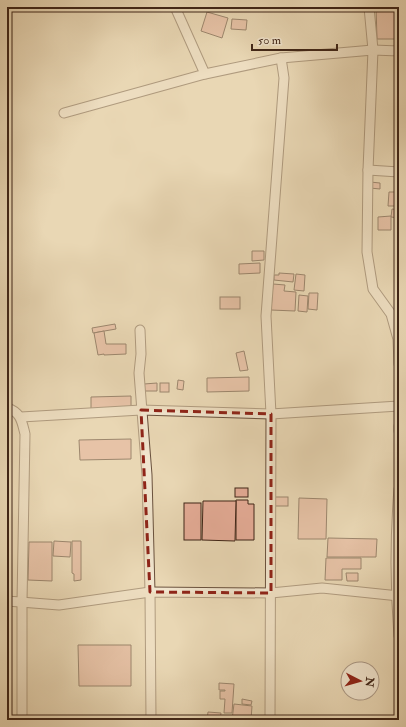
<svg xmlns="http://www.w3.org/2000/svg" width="406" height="727" font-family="'IM FELL Double Pica',serif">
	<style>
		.building { fill: #e5ac97; stroke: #3f2517 }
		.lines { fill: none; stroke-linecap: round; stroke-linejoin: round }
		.minor-casing { stroke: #6a523e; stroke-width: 11 }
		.minor { stroke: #f1e5ce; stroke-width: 9 }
		.marked { fill: none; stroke: #8f2418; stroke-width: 3; stroke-dasharray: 8 5; stroke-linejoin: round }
	</style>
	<rect width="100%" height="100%" fill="#e9d7b4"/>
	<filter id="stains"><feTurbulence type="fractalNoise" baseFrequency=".005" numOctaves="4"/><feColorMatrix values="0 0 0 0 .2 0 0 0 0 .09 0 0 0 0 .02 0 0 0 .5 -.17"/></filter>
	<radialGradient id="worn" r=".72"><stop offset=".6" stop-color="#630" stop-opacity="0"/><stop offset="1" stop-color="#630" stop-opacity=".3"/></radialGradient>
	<g class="building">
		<path d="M376,7H399V39H377Z"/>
		<path d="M207,12L228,18L222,38L201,31Z"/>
		<path d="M232,19L247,20L246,30L231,29Z"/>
		<path d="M370,182L380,183V189L370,188Z"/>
		<path d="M397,185H399V209L395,208Z"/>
		<path d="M389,192H396L395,206H388Z"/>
		<path d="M392,209L399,210V218L391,217Z"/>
		<path d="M391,216V230H378V217Z"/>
		<path d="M252,251H264V260L252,261Z"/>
		<path d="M260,263V273L239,274V264Z"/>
		<path d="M279,273L294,274L293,282L274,280V275H279Z"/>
		<path d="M296,274L305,275L304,291L294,290Z"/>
		<path d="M273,284L285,285L284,291L296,292L295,311L271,310Z"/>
		<path d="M309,293H318L317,310L308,309Z"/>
		<path d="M299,295L308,296L307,312L298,311Z"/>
		<rect x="220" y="297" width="20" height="12"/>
		<path d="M115,324L116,329L93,333L92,328Z"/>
		<path d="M104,331L106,344H126V354L104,355V354L98,355L94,333Z"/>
		<path d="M244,351L248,370L240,371L236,353Z"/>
		<path d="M249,377V391L207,392V378Z"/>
		<path d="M178,380L184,381L183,390L177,389Z"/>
		<path d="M157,383V391H144V384Z"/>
		<rect x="160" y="383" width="9" height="9"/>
		<path d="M131,396V409L91,410V397Z"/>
		<path d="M131,439V459L80,460L79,440Z"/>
		<rect x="235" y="488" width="13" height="9"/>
		<rect x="273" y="497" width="15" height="9"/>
		<path d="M299,498L327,499L326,539H298Z"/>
		<path d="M236,500H248V504H254V540H236Z"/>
		<path d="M203,501H236L235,541L202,540Z"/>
		<rect x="184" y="503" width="17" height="37"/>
		<path d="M328,538L377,539L376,557H327Z"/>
		<path d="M54,541L71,542L70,557L53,556Z"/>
		<path d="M72,541H81V580L74,581V574L72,573Z"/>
		<path d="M29,542H52V581L28,580Z"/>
		<path d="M326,558H361V569H342V580H325Z"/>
		<path d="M346,573H358V581H347Z"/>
		<path d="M78,645H131V686H79Z"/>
		<path d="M219,683L234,684L232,713H224L225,699H220V691H225V690H219Z"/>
		<path d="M242,699L252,701L251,705L242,704Z"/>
		<path d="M234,704L252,706L251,720H232Z"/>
		<path d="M208,712L221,713L220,720H207Z"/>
	</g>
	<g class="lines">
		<defs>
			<g id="minor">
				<path d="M175,7L205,74"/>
				<path d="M369,7L373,50L368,170L367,252L373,289L391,314L398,339L399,364"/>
				<path d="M64,113L205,74L281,58L373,50L399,51"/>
				<path d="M368,170L399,172"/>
				<path d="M140,330L141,354L139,373L147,475L150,592L151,720"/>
				<path d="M7,408C21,412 22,422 25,434L22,602V720"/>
				<path d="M21,417L141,410L271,414L399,406"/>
				<path d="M399,426V431"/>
				<path d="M399,489C395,538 395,587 399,636"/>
				<path d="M7,601L59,605L150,592L271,593L322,588L399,596"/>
				<path d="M270,720L271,414L266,316L284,78L281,58"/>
			</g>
		</defs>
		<use href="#minor" class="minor-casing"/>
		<use href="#minor" class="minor"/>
	</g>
	<path d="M0 0H406V727H0ZM141,410L271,414V593L150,592Z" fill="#e9d7b4" fill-opacity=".55" fill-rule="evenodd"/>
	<path class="marked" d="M141,410L271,414V593L150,592Z"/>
	<rect width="406" height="727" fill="none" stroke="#e9d7b4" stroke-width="24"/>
	<rect x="8" y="8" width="390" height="711" fill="none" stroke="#3f2517" stroke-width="2"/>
	<rect x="12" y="12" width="382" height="703" fill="none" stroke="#3f2517"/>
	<g transform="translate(360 681) rotate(96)"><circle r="19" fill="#f1e5ce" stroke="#aa9885"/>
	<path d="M0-3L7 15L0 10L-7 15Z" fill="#8f2418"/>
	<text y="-6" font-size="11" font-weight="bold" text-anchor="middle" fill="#3f2517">N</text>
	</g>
	<path d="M252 44v6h85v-6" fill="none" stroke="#3f2517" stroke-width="2"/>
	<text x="258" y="44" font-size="12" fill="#3f2517" stroke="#f1e5ce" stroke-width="3" paint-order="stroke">50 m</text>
	<rect width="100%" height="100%" filter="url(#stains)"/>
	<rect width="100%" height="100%" fill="url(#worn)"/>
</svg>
